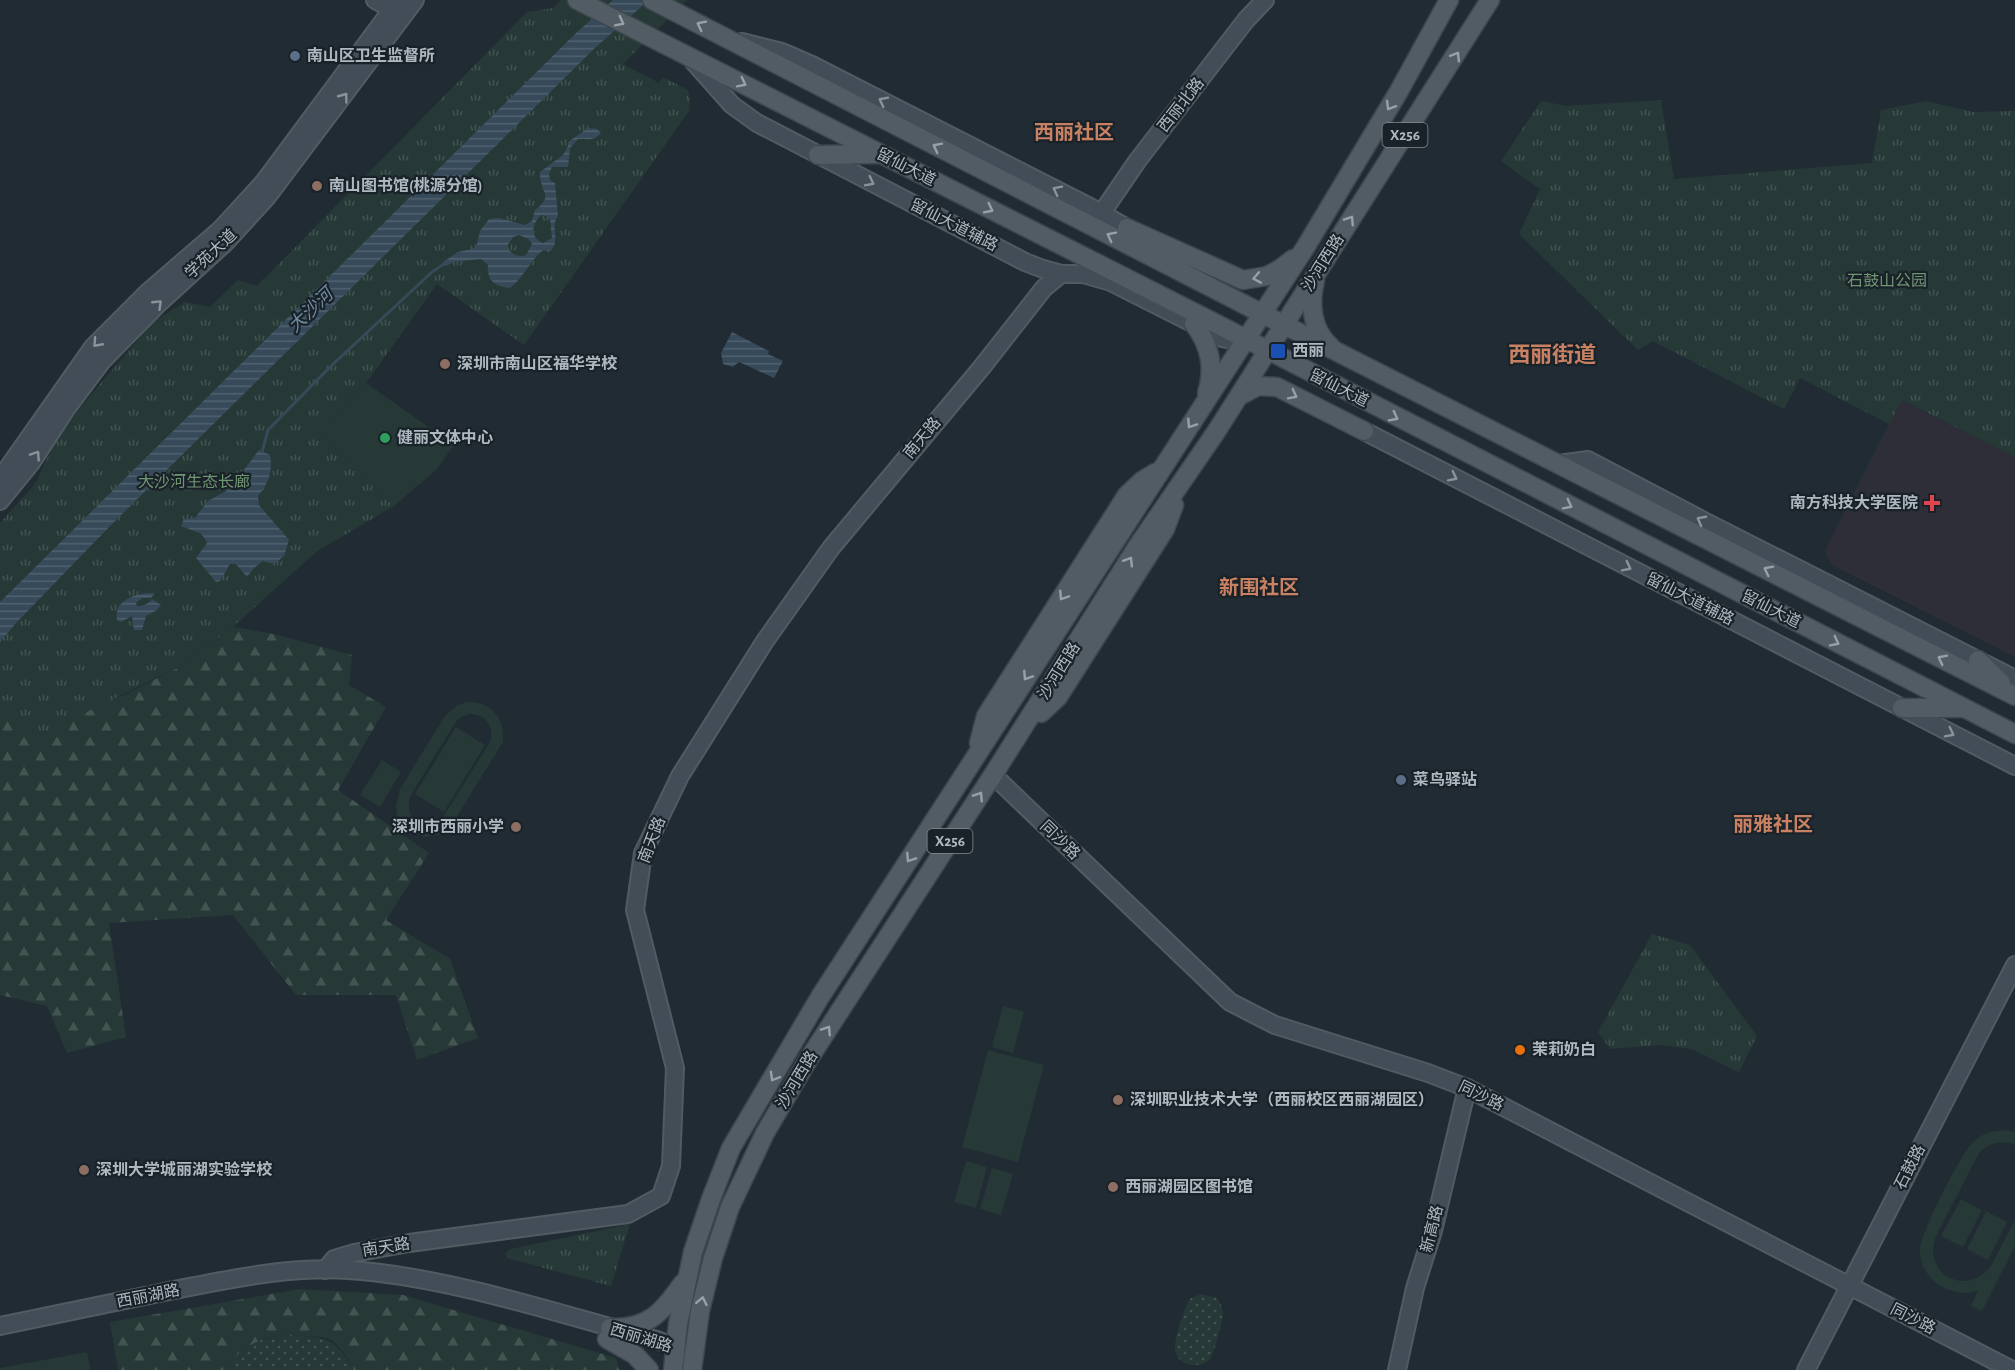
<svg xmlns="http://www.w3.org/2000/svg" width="2015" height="1370" font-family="'Alegreya Sans','Noto Sans SC',sans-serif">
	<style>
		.medical { fill: #2e2e39 }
		.grass { fill: url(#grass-dots) }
		.forest { fill: url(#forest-firs) }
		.park { fill: url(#park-tufts) }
		.garden { fill: #263936; fill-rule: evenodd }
		.water { fill: url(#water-rules); fill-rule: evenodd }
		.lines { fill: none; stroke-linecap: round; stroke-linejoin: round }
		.stream { stroke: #364a59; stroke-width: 3 }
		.secondary-casing { stroke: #515b62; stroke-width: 20 }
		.primary-casing { stroke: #3d464e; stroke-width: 21 }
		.secondary { stroke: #424d57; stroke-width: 16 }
		.primary { stroke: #525c64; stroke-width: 18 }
		.oneway { stroke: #97a1aa }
		.oneway2 { stroke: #88939c }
		.service-dot { fill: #5c6f8a; stroke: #1a2229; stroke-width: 2 }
		.education-dot { fill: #8d6e63; stroke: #1a2229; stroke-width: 2 }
		.transit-dot { fill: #1a4fb4; stroke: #1a2229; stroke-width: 2 }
		.leisure-dot { fill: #2e9e5b; stroke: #1a2229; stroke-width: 2 }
		.health-dot { fill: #e0444e; stroke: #1a2229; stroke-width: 2 }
		.food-dot { fill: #e8710a; stroke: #1a2229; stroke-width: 2 }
		.labels { text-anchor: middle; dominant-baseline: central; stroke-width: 4.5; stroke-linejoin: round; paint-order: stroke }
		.shield { fill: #1a2229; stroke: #828b93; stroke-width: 1.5 }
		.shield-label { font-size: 15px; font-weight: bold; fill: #aeb8c1 }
		.poi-label { font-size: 16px; font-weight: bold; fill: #aeb8c1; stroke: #1a2229; text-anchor: start }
		.street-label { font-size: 16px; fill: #aeb8c1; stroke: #1a2229 }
		.park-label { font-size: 16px; fill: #709573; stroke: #1a2229 }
		.water-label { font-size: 18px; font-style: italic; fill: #718da2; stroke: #1a2229 }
		.quarter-label { font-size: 20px; font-weight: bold; fill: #c88163; stroke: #1a2229 }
		.district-label { font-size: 22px; font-weight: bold; fill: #c88163; stroke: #1a2229 }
	</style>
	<defs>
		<pattern id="grass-dots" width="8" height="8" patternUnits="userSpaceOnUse" patternTransform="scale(1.5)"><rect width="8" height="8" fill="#263936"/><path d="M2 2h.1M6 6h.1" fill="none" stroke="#435451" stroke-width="1.8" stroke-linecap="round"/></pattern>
		<pattern id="forest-firs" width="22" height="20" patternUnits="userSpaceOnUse" patternTransform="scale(1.5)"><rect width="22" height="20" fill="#263936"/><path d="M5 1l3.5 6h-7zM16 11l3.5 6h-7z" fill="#435451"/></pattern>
		<pattern id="park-tufts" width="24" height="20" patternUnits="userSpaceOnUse" patternTransform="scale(1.5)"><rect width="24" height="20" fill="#263936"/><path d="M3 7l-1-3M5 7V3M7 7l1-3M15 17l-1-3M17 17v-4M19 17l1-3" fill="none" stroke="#435451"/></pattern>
		<pattern id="water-rules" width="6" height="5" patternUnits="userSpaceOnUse" patternTransform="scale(1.5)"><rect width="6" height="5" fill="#364a59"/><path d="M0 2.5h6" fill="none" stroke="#51626f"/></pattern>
	</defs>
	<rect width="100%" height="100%" fill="#212b33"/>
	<path class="medical" d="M1901,400L2015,457V657L1832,565L1828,558L1825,550Z"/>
	<g class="grass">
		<path d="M1201,1294L1217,1298C1225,1308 1223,1317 1220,1329C1217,1338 1215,1352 1209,1360C1198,1370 1175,1365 1175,1348C1175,1336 1183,1313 1188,1302L1191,1298Z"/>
		<path d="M291,1335C328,1338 333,1336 354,1370H225C241,1344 262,1337 291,1335Z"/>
	</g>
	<g class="forest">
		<path d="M233,627L274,634L352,655L349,685L386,707L338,790L429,853L386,920L450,959L478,1038L417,1060L396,995H296L233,915L109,923L126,1037L67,1053L47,1006L0,995V711L2,713L122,696L181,666Z"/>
		<path d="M300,1289L403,1295L616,1358L619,1370H354C348,1359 339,1343 327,1338C322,1336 313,1337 308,1336C273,1333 245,1339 225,1370H118L110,1322Z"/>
	</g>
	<g class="park">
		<path d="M561,0H687L623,64L659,83L663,77L688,90L690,100L689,111L524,345L437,284L366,383L319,432L394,506L316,552L233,627L181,666L39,735L20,730L0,711V523L35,484L53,446L78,410L154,321L185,302L210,307L238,280L257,286L527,12L553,8Z"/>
		<path d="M1661,100L1674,179L1872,163L1881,110L1926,101L1973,112L2015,111V457L1902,400L1889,424L1800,378L1784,409L1653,341L1638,350L1519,234L1540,189L1501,161L1541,101L1567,106Z"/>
		<path d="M1652,934L1690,945L1757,1036L1739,1072L1691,1049L1660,1045L1610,1049L1598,1032Z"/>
		<path d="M630,1224L611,1286L507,1258L505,1254L511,1249Z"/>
	</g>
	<g class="garden">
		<path d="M366,383L454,445L437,469L394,506L318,432Z"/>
		<path d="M467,702C491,701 505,718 503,742L449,829L442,834L424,837L407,830L397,815L396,806L400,789L445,716L458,705ZM468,714C486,713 496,728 489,744L441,820C422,832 402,816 411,795L455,723L458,719Z"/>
		<path d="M456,727L485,745L444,812L415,794Z"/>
		<path d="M382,760L401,772L380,807L360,795Z"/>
		<path d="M1003,1006L1024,1012L1013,1053L992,1047Z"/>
		<path d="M988,1050L1044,1065L1018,1162L962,1147Z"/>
		<path d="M2004,1130L2015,1132V1145C2001,1140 1989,1143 1979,1153L1936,1236C1921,1275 1969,1299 1992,1264L2015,1220V1246L1982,1311L1971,1306L1978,1291C1950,1299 1919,1279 1920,1249C1921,1232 1961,1153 1974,1141C1983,1133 1993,1131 2004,1130Z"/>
		<path d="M966,1161L987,1167L976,1208L954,1202Z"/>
		<path d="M992,1168L1013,1174L1001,1215L980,1209Z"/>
		<path d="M1961,1199L1982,1210L1963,1247L1941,1236Z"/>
		<path d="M1986,1211L2007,1222L1988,1260L1967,1249Z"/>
		<path d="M87,1352L91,1370H0V1368Z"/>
	</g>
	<g class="water">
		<path d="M613,0H649L596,47L116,520L17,622L0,642V602L575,34Z"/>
		<path d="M588,128L597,129L601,133C595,141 587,139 578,139L570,148L568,167H552L549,174L550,180L555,183L558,216C549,228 563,242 548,252L545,249C531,258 524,278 510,288C494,286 487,281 488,265L481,259L454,262L445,266L443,262L458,252L476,248L480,231L489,219L499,218L525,225L532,221L535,210C556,195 538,190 540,172L563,155L571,140ZM541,215L546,216L550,219L552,238L543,243C529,237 532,224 541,215ZM519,235L528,239L532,244L526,255C519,258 510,254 507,246L513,237Z"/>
		<path d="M732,332L769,351L768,354L783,361L774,378L739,362L733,367L723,364L721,353Z"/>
		<path d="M259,450L270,455C273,472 269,482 258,496L259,505L289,540L284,556L274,564L263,561L254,568L247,577L236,564H230L220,581L216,582L196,558L207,543L202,534L181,526L184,519L195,518L208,501L228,490L234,483Z"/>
		<path d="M155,593L151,598H142L136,603L137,606C142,607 150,603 152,599L161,605L157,610L146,616L142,630H134L132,616L121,622L117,620C113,599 139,592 155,593Z"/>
	</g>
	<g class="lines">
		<path class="stream" d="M262,452L268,430L330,367L432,272L444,264"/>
		<defs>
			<g id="secondary">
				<path d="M375,0L392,9L403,11"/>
				<path d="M742,42L782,52L812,65L1090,207L1127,228L1137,237"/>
				<path d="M693,61L732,105L757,123L1025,262L1043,269L1061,274H1083L1111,282L1222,338L1236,341L1245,339"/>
				<path d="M1101,214L1138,160L1246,20L1265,0"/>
				<path d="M1364,431L2015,766"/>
				<path d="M1558,464L1588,460L1706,522L2015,679"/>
				<path d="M0,479L93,347L148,292L221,229L264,182L399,0"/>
				<path d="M0,501L31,463L66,409L102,361L159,303L225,243L267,197L415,0"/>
				<path d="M993,775L1230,1002L1275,1025L1428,1073L1467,1088L2012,1370"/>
				<path d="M325,1270L334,1259L354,1253L409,1243L628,1214L661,1196L671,1166L675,1068L635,910L643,853L680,776L765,641L831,548L982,367L1044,288L1061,274"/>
				<path d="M0,1326C56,1314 113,1303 169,1291C232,1279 296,1264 362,1271C459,1280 562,1315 657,1340L675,1347L692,1359"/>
				<path d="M1397,1370L1415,1288L1433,1231L1467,1088"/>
				<path d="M1806,1370L2015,965"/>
			</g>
			<g id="primary">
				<path d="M577,0L1217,324L2015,734"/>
				<path d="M652,0L1302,334L2015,696"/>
				<path d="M818,155L879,154"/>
				<path d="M1127,228L1243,280L1267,276L1280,269L1293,259"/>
				<path d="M1315,281C1309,304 1312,331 1331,347"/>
				<path d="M1194,324C1210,345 1215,368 1207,393"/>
				<path d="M1241,395L1258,386L1277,387L1364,431"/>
				<path d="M1978,660L2001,683"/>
				<path d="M1902,708H1961"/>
				<path d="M1041,713L1058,697L1165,529L1174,505"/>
				<path d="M979,743L986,716L1127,495L1142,481L1155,473"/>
				<path d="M610,1328C648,1329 662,1313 683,1283"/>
				<path d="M607,1339L635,1355L649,1370"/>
				<path d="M673,1370L678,1324L693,1252L711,1199L731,1148L820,997L1305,248L1399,91L1449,0"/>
				<path d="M692,1370L700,1311L713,1258L730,1207L765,1133L808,1060L993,775L1137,547L1216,432L1490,0"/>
			</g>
		</defs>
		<use href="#secondary" class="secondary-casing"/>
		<use href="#primary" class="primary-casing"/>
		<use href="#secondary" class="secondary"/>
		<use href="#primary" class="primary"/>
	</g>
	<defs><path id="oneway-chevron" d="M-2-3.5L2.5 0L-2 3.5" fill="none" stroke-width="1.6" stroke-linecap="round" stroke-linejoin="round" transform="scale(1.5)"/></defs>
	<g class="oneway">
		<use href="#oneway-chevron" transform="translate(620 22) rotate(27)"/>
		<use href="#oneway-chevron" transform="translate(701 25) rotate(-153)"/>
		<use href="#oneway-chevron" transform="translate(1456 56) rotate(-58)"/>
		<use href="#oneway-chevron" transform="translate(742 83) rotate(27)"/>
		<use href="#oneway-chevron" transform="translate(1390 106) rotate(121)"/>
		<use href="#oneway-chevron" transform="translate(937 147) rotate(-153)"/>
		<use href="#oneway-chevron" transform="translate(989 209) rotate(27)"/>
		<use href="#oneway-chevron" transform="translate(1350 220) rotate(-57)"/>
		<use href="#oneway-chevron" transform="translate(1111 236) rotate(-153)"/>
		<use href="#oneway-chevron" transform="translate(1257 278) rotate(169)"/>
		<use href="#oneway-chevron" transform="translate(1293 395) rotate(27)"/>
		<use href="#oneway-chevron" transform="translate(1394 417) rotate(27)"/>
		<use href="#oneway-chevron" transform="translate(1191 424) rotate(123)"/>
		<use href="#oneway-chevron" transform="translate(1568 505) rotate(27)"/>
		<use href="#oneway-chevron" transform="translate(1129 561) rotate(-58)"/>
		<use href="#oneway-chevron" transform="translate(1768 570) rotate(-153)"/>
		<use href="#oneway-chevron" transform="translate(1063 596) rotate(123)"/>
		<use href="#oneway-chevron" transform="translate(1835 642) rotate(27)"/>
		<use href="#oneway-chevron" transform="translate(1942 659) rotate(-153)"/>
		<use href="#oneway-chevron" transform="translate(1027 676) rotate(123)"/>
		<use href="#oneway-chevron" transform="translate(979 796) rotate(-57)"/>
		<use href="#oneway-chevron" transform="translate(910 858) rotate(123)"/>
		<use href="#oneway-chevron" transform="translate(827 1030) rotate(-57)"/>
		<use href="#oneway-chevron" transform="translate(774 1077) rotate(120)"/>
		<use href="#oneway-chevron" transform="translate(702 1301) rotate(-78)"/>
	</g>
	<g class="oneway2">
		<use href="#oneway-chevron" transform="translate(344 97) rotate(-53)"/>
		<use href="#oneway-chevron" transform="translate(883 101) rotate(-153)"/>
		<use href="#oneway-chevron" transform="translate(870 182) rotate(27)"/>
		<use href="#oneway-chevron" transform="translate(1057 190) rotate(-153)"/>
		<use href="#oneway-chevron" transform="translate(158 304) rotate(-44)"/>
		<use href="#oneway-chevron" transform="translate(97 343) rotate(132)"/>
		<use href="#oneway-chevron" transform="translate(36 455) rotate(-56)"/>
		<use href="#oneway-chevron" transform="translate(1453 477) rotate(27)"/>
		<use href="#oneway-chevron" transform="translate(1701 520) rotate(-152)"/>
		<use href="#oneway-chevron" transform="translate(1627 567) rotate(27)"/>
		<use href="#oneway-chevron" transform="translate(1950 733) rotate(27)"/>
	</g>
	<g class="service-dot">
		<circle cx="295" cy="56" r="6"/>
		<circle cx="1401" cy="780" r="6"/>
	</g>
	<g class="education-dot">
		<circle cx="317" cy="186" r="6"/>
		<circle cx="445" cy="364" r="6"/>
		<circle cx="516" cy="827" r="6"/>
		<circle cx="1118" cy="1100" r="6"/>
		<circle cx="84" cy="1170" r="6"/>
		<circle cx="1113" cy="1187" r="6"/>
	</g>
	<rect class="transit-dot" x="1270" y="343" width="16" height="16" rx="3"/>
	<circle class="leisure-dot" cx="385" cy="438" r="6"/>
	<path class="health-dot" d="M1929 494h6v6h6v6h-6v6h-6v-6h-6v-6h6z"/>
	<circle class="food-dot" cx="1520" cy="1050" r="6"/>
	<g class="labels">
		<g class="shield">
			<rect x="1382.5" y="123" width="45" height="24" rx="4.5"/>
			<rect x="927.5" y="829" width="45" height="24" rx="4.5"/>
		</g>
		<g class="shield-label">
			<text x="1405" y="135">X256</text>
			<text x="950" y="841">X256</text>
		</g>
		<g class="poi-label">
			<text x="307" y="56">南山区卫生监督所</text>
			<text x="329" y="186">南山图书馆(桃源分馆)</text>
			<text x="1292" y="351">西丽</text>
			<text x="457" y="364">深圳市南山区福华学校</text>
			<text x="397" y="438">健丽文体中心</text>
			<text x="1918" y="503" text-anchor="end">南方科技大学医院</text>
			<text x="1413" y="780">菜鸟驿站</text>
			<text x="504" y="827" text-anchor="end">深圳市西丽小学</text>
			<text x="1532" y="1050">茉莉奶白</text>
			<text x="1130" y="1100">深圳职业技术大学（西丽校区西丽湖园区）</text>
			<text x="96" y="1170">深圳大学城丽湖实验学校</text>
			<text x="1125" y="1187">西丽湖园区图书馆</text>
		</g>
		<g class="street-label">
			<text transform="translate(1181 105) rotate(-52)">西丽北路</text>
			<text transform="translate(906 167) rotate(27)">留仙大道</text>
			<text transform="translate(954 225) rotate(27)">留仙大道辅路</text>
			<text transform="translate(211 254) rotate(-43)">学苑大道</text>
			<text transform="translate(1323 263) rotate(-58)">沙河西路</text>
			<text transform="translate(1339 388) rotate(27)">留仙大道</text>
			<text transform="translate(922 438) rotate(-50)">南天路</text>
			<text transform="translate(1690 599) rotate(27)">留仙大道辅路</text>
			<text transform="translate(1771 609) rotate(27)">留仙大道</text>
			<text transform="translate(1059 671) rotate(-58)">沙河西路</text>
			<text transform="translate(652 840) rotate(-69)">南天路</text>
			<text transform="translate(1060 840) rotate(44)">同沙路</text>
			<text transform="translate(797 1080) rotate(-59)">沙河西路</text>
			<text transform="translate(1481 1096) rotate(26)">同沙路</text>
			<text transform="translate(1910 1167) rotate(-63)">石鼓路</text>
			<text transform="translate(1432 1229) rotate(-76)">新高路</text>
			<text transform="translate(386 1247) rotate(-9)">南天路</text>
			<text transform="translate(148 1296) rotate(-11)">西丽湖路</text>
			<text transform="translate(1913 1319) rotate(27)">同沙路</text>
			<text transform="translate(641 1338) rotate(17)">西丽湖路</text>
		</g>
		<g class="park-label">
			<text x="1887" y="281">石鼓山公园</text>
			<text x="194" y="482">大沙河生态长廊</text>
		</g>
		<g class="water-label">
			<text transform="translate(311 311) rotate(-44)">大沙河</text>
		</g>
		<g class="quarter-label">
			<text x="1074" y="133">西丽社区</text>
			<text x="1259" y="588">新围社区</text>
			<text x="1773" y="825">丽雅社区</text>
		</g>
		<g class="district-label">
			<text x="1552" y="355">西丽街道</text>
		</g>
	</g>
</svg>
